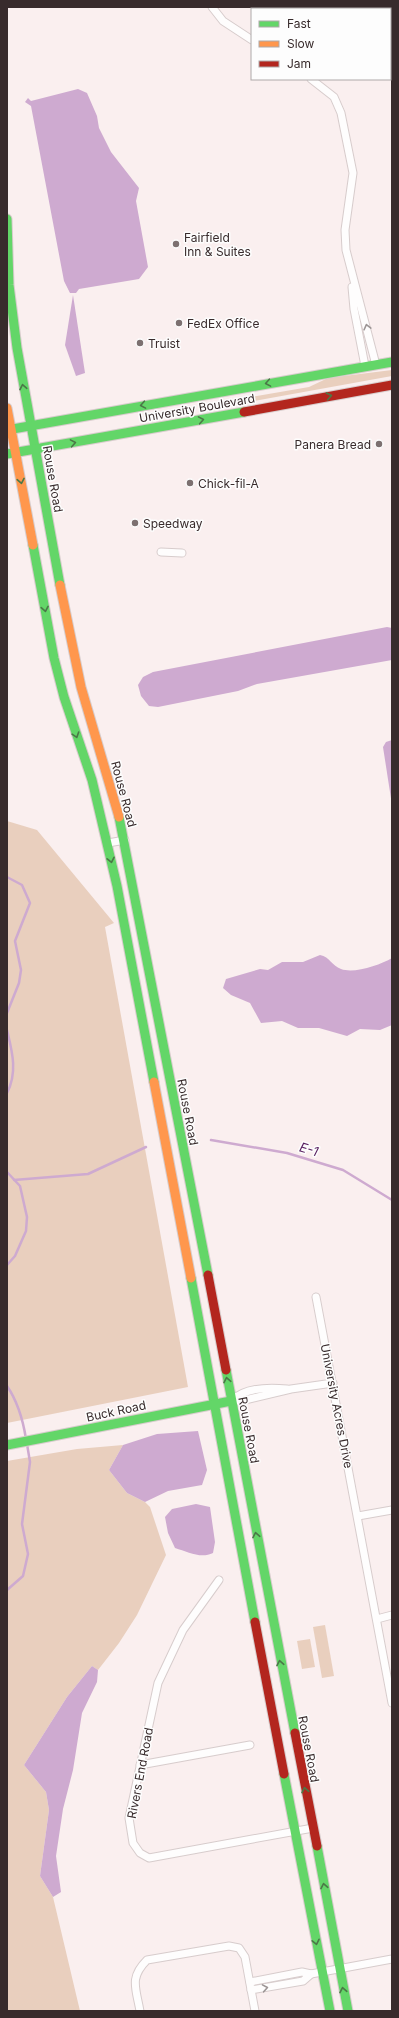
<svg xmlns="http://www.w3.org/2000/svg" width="399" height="2018" font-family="Inter,sans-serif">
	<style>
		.green { fill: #e9cfbe }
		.water { fill: #ceaad0 }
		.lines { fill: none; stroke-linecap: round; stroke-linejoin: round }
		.stream { stroke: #ceaad0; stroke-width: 2.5 }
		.street-casing { stroke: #d7cccc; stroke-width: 9 }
		.fast-casing { stroke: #d7cccc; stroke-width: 11 }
		.slow-casing { stroke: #d7cccc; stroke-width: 11 }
		.jam-casing { stroke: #d7cccc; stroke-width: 11 }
		.street { stroke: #fefdfd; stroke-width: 7 }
		.fast { stroke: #63d668; stroke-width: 9 }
		.slow { stroke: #ff974d; stroke-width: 9 }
		.jam { stroke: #b3261e; stroke-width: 9 }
		.oneway { stroke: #9b9494 }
		.oneway2 { stroke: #4b7847 }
		.poi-dot { fill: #7c7070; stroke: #fdfdfd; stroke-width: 1.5 }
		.labels { text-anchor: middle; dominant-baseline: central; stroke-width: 3; stroke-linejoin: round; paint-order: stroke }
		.poi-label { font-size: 12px; fill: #382b2c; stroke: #fdfdfd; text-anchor: start }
		.street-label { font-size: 12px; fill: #382b2c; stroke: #fdfdfd }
		.water-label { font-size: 13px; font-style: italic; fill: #571e5f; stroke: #fdfdfd }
	</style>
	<rect width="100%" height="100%" fill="#faefef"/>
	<g class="green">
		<path d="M392,370V376L209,409L227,401L309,387L328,378Z"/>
		<path d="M7,821L37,830L114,923L105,927L188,1387L7,1423Z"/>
		<path d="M123,1445L109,1470L127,1493L145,1502L150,1507L166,1555L137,1615L119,1643L98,1670L92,1666L67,1697L24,1765L46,1792L49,1810L40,1876L53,1897L80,2011H7V1461L77,1449Z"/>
		<path d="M325,1625L334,1676L322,1678L313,1627Z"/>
		<path d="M310,1639L315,1667L302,1669L297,1641Z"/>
	</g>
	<g class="water">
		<path d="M390,12L392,15V57L390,58Z"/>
		<path d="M78,89L87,93L97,116L99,128L111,152L139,188L136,201L148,267L139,279L79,289L76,293H70L64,281L31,106L25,102L28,98L31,101Z"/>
		<path d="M73,295L85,373L76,376L65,345Z"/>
		<path d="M387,627L392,628V660L257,684L238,691L158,707L149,706L141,696L138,685L143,677L153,672Z"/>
		<path d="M392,740V805L383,747L386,742Z"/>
		<path d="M320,955C330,957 332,966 341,969C354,974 380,965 392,958V1025L380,1030L360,1029L347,1036L319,1028H298L282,1021L261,1023L250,1003L231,995L223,988L226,979L260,969L268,970L282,962H303Z"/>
		<path d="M198,1431L207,1470L202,1485L168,1491L145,1502L127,1493L109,1470L123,1445L157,1434Z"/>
		<path d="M196,1504L210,1507L215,1542L213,1553C201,1559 188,1552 175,1548L168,1533L165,1517L172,1509Z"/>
		<path d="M92,1666L98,1670L97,1682L82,1713L73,1770L63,1809L56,1856L61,1892L53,1897L40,1876L49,1810L46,1792L24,1765L67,1697Z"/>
	</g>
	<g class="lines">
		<g class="stream">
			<path d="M7,877L22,885L30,903L15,941L21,970L19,983L7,1013"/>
			<path d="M7,1030C12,1051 18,1072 7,1093"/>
			<path d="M211,1140L287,1153L343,1170L392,1200"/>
			<path d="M7,1172L20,1186L27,1217L26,1231L15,1256L7,1265"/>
			<path d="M14,1180L88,1174L146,1147"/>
			<path d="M7,1386C18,1402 23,1420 26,1439"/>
			<path d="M7,1590L23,1576L28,1554L22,1524L30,1462L27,1444"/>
		</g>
		<defs>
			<g id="street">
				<path d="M212,7L223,21L252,40"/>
				<path d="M311,79L334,97L341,113L353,173L345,230L346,250L376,365"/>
				<path d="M352,287L354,309L365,366"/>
				<path d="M161,552L182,553"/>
				<path d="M108,843L125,840"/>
				<path d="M316,1297L392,1703"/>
				<path d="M231,1401H241L291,1389L333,1383"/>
				<path d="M231,1401C245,1387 268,1387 287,1389"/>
				<path d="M358,1516L392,1510"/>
				<path d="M219,1580L183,1630L158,1683L129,1818L133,1843L140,1853L149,1858L313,1828"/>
				<path d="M377,1619L392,1615"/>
				<path d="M140,1765L250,1745"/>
				<path d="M250,1982L302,1972L311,1974L392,1959"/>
				<path d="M251,1990L303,1981L311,1974"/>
				<path d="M140,2011C136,1988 129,1978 147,1960L229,1946L239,1948L245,1957L255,2011"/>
			</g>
			<g id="fast">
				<path d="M7,219L9,285L17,348L60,585"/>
				<path d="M7,430L392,362"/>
				<path d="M7,454L244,412"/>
				<path d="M33,545L54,658L64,697L92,780L117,886L154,1082"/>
				<path d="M119,817L208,1275"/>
				<path d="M191,1278L255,1622"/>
				<path d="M226,1370L295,1733"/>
				<path d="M7,1445L231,1401"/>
				<path d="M284,1774L330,2011"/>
				<path d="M317,1846L348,2011"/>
			</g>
			<g id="slow">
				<path d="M7,408L33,545"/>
				<path d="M60,585L81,687L119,817"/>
				<path d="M154,1082L191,1278"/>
			</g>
			<g id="jam">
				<path d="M244,412L392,385"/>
				<path d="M208,1275L226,1370"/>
				<path d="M255,1622L284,1774"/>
				<path d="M295,1733L317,1846"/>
			</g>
		</defs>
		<use href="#street" class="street-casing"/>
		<use href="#fast" class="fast-casing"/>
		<use href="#slow" class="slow-casing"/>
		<use href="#jam" class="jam-casing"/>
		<use href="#street" class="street"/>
		<use href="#fast" class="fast"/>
		<use href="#slow" class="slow"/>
		<use href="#jam" class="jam"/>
	</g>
	<defs><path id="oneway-chevron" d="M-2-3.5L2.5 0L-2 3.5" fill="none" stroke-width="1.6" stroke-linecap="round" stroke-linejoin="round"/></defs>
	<g class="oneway">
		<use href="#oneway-chevron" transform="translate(367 327) rotate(-104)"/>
		<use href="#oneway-chevron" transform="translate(265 1988) rotate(-10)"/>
	</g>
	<g class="oneway2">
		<use href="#oneway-chevron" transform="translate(268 383) rotate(170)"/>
		<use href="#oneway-chevron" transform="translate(23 387) rotate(-101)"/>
		<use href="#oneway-chevron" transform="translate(329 396) rotate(-11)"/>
		<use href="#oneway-chevron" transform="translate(143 405) rotate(170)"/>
		<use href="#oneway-chevron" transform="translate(201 420) rotate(-10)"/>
		<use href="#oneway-chevron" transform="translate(73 443) rotate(-10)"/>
		<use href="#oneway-chevron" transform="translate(21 481) rotate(79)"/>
		<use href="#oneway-chevron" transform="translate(45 609) rotate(79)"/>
		<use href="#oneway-chevron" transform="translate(76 735) rotate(72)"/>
		<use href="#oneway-chevron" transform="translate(111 860) rotate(78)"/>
		<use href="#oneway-chevron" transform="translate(227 1380) rotate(-101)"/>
		<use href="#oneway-chevron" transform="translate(256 1535) rotate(-101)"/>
		<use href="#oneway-chevron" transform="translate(280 1663) rotate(-101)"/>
		<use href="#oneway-chevron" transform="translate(305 1790) rotate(-101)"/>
		<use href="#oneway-chevron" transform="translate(324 1886) rotate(-101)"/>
		<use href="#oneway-chevron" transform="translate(316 1942) rotate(78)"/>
		<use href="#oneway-chevron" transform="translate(343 1990) rotate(-101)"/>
	</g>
	<g class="poi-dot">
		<circle cx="176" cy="244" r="4"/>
		<circle cx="179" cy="323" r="4"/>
		<circle cx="140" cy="343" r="4"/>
		<circle cx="379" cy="444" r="4"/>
		<circle cx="190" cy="483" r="4"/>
		<circle cx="135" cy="523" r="4"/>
	</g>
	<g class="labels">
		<g class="poi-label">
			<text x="184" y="237">Fairfield<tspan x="184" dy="14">Inn &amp; Suites</tspan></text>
			<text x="187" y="323">FedEx Office</text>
			<text x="148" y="343">Truist</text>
			<text x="371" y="444" text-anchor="end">Panera Bread</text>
			<text x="198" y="483">Chick-fil-A</text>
			<text x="143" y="523">Speedway</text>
		</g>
		<g class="street-label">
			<text transform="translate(197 408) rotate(-10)">University Boulevard</text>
			<text transform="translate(53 479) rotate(80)">Rouse Road</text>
			<text transform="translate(124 794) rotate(75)">Rouse Road</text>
			<text transform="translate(188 1112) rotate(79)">Rouse Road</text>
			<text transform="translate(337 1406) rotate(79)">University Acres Drive</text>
			<text transform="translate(116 1411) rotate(-12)">Buck Road</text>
			<text transform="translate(249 1430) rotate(79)">Rouse Road</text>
			<text transform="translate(309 1749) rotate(79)">Rouse Road</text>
			<text transform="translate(140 1773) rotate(-79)">Rivers End Road</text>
		</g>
		<g class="water-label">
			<text transform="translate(309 1149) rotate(17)">E-1</text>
		</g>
	</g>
	<rect width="399" height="2018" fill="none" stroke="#382b2c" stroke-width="16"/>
	<rect x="251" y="8" width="140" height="72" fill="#fdfdfd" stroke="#aea9a9"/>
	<rect x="259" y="21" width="20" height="6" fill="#63d668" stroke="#aea9a9"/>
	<text x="287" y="28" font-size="12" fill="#382b2c">Fast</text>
	<rect x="259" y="41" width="20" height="6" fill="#ff974d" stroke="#aea9a9"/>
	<text x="287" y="48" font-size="12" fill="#382b2c">Slow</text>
	<rect x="259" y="61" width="20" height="6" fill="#b3261e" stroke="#aea9a9"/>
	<text x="287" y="68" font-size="12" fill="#382b2c">Jam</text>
</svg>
